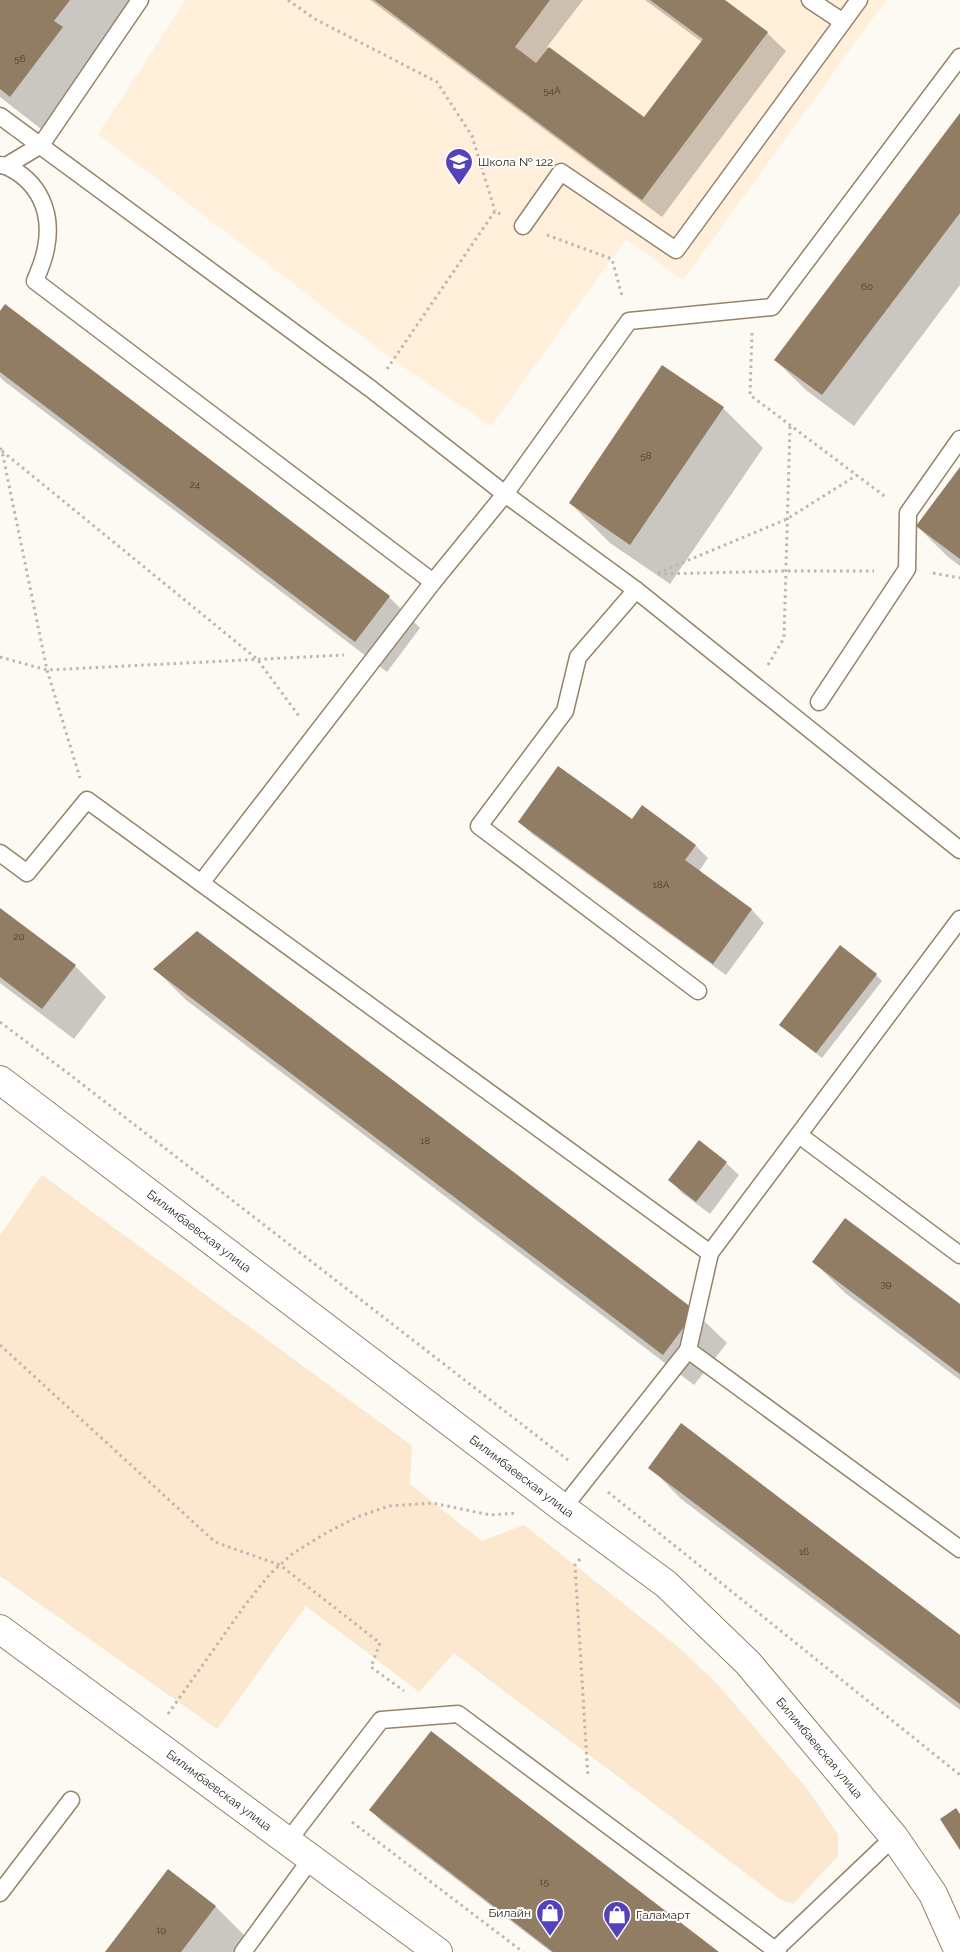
<svg xmlns="http://www.w3.org/2000/svg" width="960" height="1952" font-family="Raleway,sans-serif">
	<style>
		.built { fill: #ffefdb }
		.green { fill: #fbe8cf }
		.shadow { fill: #0003 }
		.building { fill: #907d64 }
		.lines { fill: none; stroke-linecap: round; stroke-linejoin: round }
		.lane-casing { stroke: #96836a; stroke-width: 19 }
		.street-casing { stroke: #96836a; stroke-width: 30 }
		.secondary-casing { stroke: #96836a; stroke-width: 30 }
		.path { stroke: #bcb6af; stroke-width: 3; stroke-dasharray: 2.5 4; stroke-linecap: butt }
		.lane { stroke: #fff; stroke-width: 16 }
		.street { stroke: #fff; stroke-width: 28 }
		.secondary { stroke: #fff; stroke-width: 28 }
		.labels { text-anchor: middle; dominant-baseline: central; stroke-width: 4; stroke-linejoin: round; paint-order: stroke }
		.number-label { font-size: 10px; fill: #493e30 }
		.poi-label { font-size: 12px; fill: #31291f; stroke: #fff; text-anchor: start }
		.street-label { font-size: 12px; fill: #31291f; stroke: #fff }
	</style>
	<rect width="100%" height="100%" fill="#fdf9f3"/>
	<path class="built" d="M186,0H886L683,280L626,239L491,426L393,360L98,134Z"/>
	<path class="green" d="M42,1175L412,1446L410,1484L482,1541L524,1525L682,1650L719,1686L809,1791L838,1835V1856L793,1904L780,1899L454,1653L419,1692L306,1606L217,1729L0,1576V1235Z"/>
	<g class="shadow">
		<path d="M0,0H141L50,136L0,97Z"/>
		<path d="M370,0H583L547,47L644,119L702,42L645,0H723L767,33L786,51L662,217Z"/>
		<path d="M960,115V285L854,426L807,391L775,360Z"/>
		<path d="M0,313L389,597L420,628L387,672L4,381L0,377Z"/>
		<path d="M723,408L763,448L670,584L610,543L570,503Z"/>
		<path d="M960,469V566L948,557L917,526Z"/>
		<path d="M632,821L696,846L708,858L699,871L752,910L764,923L726,975L532,834L519,822Z"/>
		<path d="M0,909L75,966L106,997L74,1039L0,983Z"/>
		<path d="M155,969L695,1312L727,1343L694,1385L186,1000Z"/>
		<path d="M876,975L882,981L822,1058L787,1031Z"/>
		<path d="M726,1163L739,1175L710,1214L682,1193L670,1180Z"/>
		<path d="M814,1262L960,1306V1380L845,1293Z"/>
		<path d="M650,1467L960,1636V1710L681,1499Z"/>
		<path d="M371,1810L717,1952H551L383,1823Z"/>
		<path d="M215,1906L247,1938L236,1952H107Z"/>
	</g>
	<g class="building">
		<path d="M0,0H70L54,21L63,27L10,97L0,89Z"/>
		<path d="M374,0H550L515,47L536,63L549,47L644,117L703,39L650,0H725L768,32L642,200Z"/>
		<path d="M960,113V213L822,395L774,360Z"/>
		<path d="M5,304L390,596L355,642L0,372V311Z"/>
		<path d="M662,365L724,407L630,545L569,503Z"/>
		<path d="M960,467V559L916,526Z"/>
		<path d="M558,766L632,819L642,805L696,845L685,860L752,909L713,964L518,822Z"/>
		<path d="M0,908L76,965L42,1009L0,977Z"/>
		<path d="M197,931L696,1311L663,1355L153,969Z"/>
		<path d="M840,945L877,974L816,1053L779,1025Z"/>
		<path d="M699,1140L727,1162L696,1202L668,1180Z"/>
		<path d="M845,1218L960,1304V1374L812,1262Z"/>
		<path d="M681,1423L960,1635V1704L648,1468Z"/>
		<path d="M431,1731L719,1952H553L369,1810Z"/>
		<path d="M956,1808L960,1814V1850L940,1819Z"/>
		<path d="M168,1869L216,1906L181,1952H105Z"/>
	</g>
	<g class="lines">
		<defs>
			<g id="lane">
				<path d="M810,0L843,22"/>
				<path d="M0,116L371,389L505,494L636,590L960,850"/>
				<path d="M0,165L6,166L41,145L140,0"/>
				<path d="M6,166C39,181 53,212 46,248C44,260 39,271 35,281L433,582"/>
				<path d="M523,226L561,172L676,250L859,0"/>
				<path d="M636,590L578,657L565,711L479,826L698,991"/>
				<path d="M819,702L907,569L908,513L960,439"/>
				<path d="M0,853L27,873L87,800L710,1253L960,919"/>
				<path d="M201,883L433,582L505,494L629,321L772,307L960,57"/>
				<path d="M799,1135L960,1255"/>
				<path d="M688,1350L710,1253"/>
				<path d="M563,1508L688,1350L960,1549"/>
				<path d="M288,1841L381,1720L458,1714L778,1952"/>
				<path d="M0,1893L71,1800"/>
				<path d="M775,1950L894,1837"/>
				<path d="M243,1952L311,1859"/>
			</g>
			<g id="street">
				<path id="s1" d="M0,1629L438,1952"/>
			</g>
			<g id="secondary">
				<path id="s2" d="M0,1080L563,1508L666,1584L748,1663L894,1837L933,1894L959,1952"/>
			</g>
		</defs>
		<use href="#lane" class="lane-casing"/>
		<use href="#street" class="street-casing"/>
		<use href="#secondary" class="secondary-casing"/>
		<g class="path">
			<path d="M288,0L315,19L437,82L472,136L495,211"/>
			<path d="M547,235L612,259L622,296"/>
			<path d="M752,333L750,395L887,498"/>
			<path d="M387,369L495,211L502,215"/>
			<path d="M0,448L2,451L47,670L80,778"/>
			<path d="M2,451L257,659L299,716"/>
			<path d="M658,573L787,519L857,475"/>
			<path d="M933,573L960,578"/>
			<path d="M658,574L786,571H874"/>
			<path d="M0,657L47,670L344,655"/>
			<path d="M768,665L784,638L790,426"/>
			<path d="M0,1022L69,1074L568,1460"/>
			<path d="M0,1345L215,1542L280,1565L380,1643L371,1667L404,1691"/>
			<path d="M608,1492L960,1775"/>
			<path d="M580,1559L575,1565L588,1778"/>
			<path d="M168,1714L245,1605L270,1574L292,1554L326,1533L357,1517L389,1506L433,1503L490,1515L517,1513"/>
			<path d="M352,1822L523,1952"/>
		</g>
		<use href="#lane" class="lane"/>
		<use href="#street" class="street"/>
		<use href="#secondary" class="secondary"/>
	</g>
	<defs>
		<symbol id="school-pin" viewBox="-11 -11 22 30"><path d="M0 17L-7.5 6A9.5 9.5 0 1 1 7.5 6Z" fill="#5542ba" stroke="#fff"/><path d="M0-5L7-2L0 1L-7-2ZM-4 1L0 2.5L4 1V4Q0 6-4 4Z" fill="#fff"/></symbol>
		<symbol id="shop-pin" viewBox="-11 -11 22 30"><path d="M0 17L-7.5 6A9.5 9.5 0 1 1 7.5 6Z" fill="#5542ba" stroke="#fff"/><path d="M-5-2.5h2.3a2.7 3.5 0 0 1 5.4 0H5L5.5 6h-11ZM-1.5-2.5h3a1.5 2.3 0 0 0-3 0Z" fill="#fff"/></symbol>
	</defs>
	<g fill-rule="evenodd">
		<use href="#school-pin" x="443" y="146" width="32" height="43"/>
		<use href="#shop-pin" x="534" y="1897" width="32" height="43"/>
		<use href="#shop-pin" x="601" y="1899" width="32" height="43"/>
	</g>
	<g class="labels">
		<g class="number-label">
			<text x="20" y="58">56</text>
			<text x="552" y="90">54А</text>
			<text x="867" y="286">60</text>
			<text x="646" y="455">58</text>
			<text x="195" y="484">24</text>
			<text x="661" y="884">18А</text>
			<text x="19" y="936">20</text>
			<text x="425" y="1140">18</text>
			<text x="886" y="1283">39</text>
			<text x="804" y="1551">16</text>
			<text x="544" y="1881">15</text>
			<text x="161" y="1929">19</text>
		</g>
		<g class="poi-label">
			<text x="478" y="162">Школа № 122</text>
			<text x="531" y="1913" text-anchor="end">Билайн</text>
			<text x="636" y="1915">Галамарт</text>
		</g>
		<g class="street-label">
			<text stroke="none"><textPath href="#s2" startOffset="250">Билимбаевская улица</textPath></text>
			<text stroke="none"><textPath href="#s2" startOffset="655">Билимбаевская улица</textPath></text>
			<text stroke="none"><textPath href="#s2" startOffset="1060">Билимбаевская улица</textPath></text>
			<text stroke="none"><textPath href="#s1" startOffset="272">Билимбаевская улица</textPath></text>
		</g>
	</g>
</svg>
